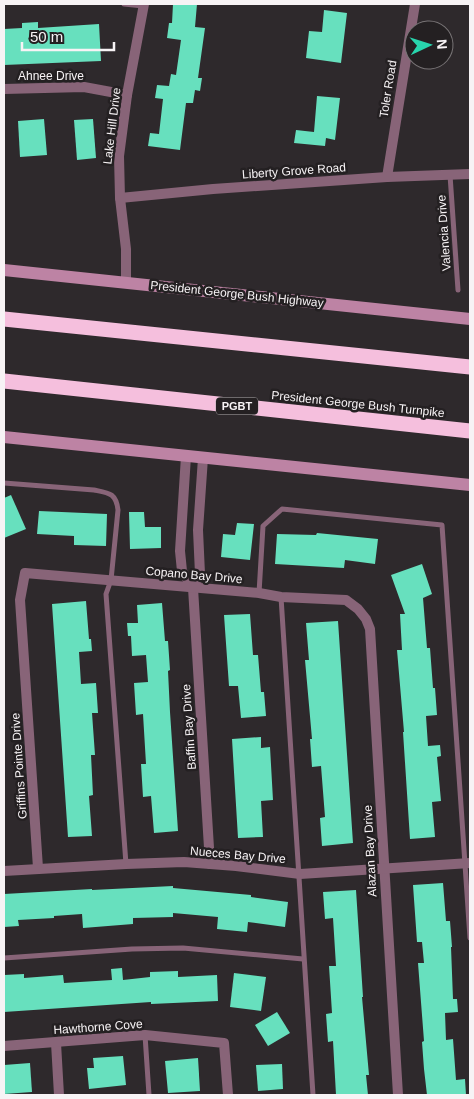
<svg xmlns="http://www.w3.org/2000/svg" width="474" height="1099" font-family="Arial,sans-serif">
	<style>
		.building { fill: #67e0be }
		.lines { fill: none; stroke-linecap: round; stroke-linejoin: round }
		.lane { stroke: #886478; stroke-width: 5 }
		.street { stroke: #886478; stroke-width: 10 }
		.secondary { stroke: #bd83a4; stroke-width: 12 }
		.highway { stroke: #f5bfdd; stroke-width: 15 }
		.labels { text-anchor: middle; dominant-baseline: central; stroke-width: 5; stroke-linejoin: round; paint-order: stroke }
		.shield { fill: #242022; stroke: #b8b4b6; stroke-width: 1 }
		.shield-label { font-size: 11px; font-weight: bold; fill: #f7f3f5 }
		.street-label { font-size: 12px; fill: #f7f3f5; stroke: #242022 }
	</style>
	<rect width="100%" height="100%" fill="#2e292c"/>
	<g class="building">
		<path d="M173,4H197L195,27L205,28L198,78H202L200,91L195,90L193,103H186L180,150L148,146L150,133L159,134L163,99L155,98L157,85L169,86L171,74L176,75L181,40L167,38L169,23H172Z"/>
		<path d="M324,10L347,13L341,63L306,58L309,31L322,32Z"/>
		<path d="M38,22V28L99,24L101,61L4,65V29L22,28V23Z"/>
		<path d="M317,96L340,98L335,140L326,138L325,146L294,143L296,130L314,132Z"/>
		<path d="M44,119L47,155L20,157L18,121Z"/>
		<path d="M93,119L96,158L77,160L74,120Z"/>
		<path d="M11,495L26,529L4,538V498Z"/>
		<path d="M39,511L107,514L106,546L74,545V536L37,534Z"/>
		<path d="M129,512H144L145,527H161V548L130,549Z"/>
		<path d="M237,523L254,524L250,560L221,557L223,534L235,535Z"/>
		<path d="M317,533L378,539L375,564L345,560L344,568L275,564L277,534L316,535Z"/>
		<path d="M422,564L432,594L423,598L427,648H430L433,688H435L437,715L426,716L428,746L440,745L441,756L437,757L441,801L432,802L435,837L410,839L403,732H404L397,650H402L400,614H405L391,575Z"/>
		<path d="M86,601L89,639H91L92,651L79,652L81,684L96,683L98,713H92L95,755H91L93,795L89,796L92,836L68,837L52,604Z"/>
		<path d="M162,603L165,641H168L170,670L168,671L170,712L178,831L154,833L151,796L143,797L141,764H146L143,714L136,715L134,683L148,682L146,655L132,656L131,636H128L127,623H138L137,605Z"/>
		<path d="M250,614L253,655H258L261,692H264L266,716L241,718L238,686H229L224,615Z"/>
		<path d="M338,621L353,843L322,846L320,818L325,817L321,766L312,767L310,739H312L305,660H309L306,623Z"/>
		<path d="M261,737V748L270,747L273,800L261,801L263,837L238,838L232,739Z"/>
		<path d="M443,883L446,921H450L452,947H451L453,999H457L458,1012L445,1013L446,1040L453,1039L456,1080L465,1079L466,1095H427L424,1069L422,1042L424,1041L418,963H424L422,942H417L413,885Z"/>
		<path d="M173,886V888L251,895V897L288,902L285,927L248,922L247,932L217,929L218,917L173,913V917L133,918V924L83,928L82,914L54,916V918L18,920L19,926L4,927V894L92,889V890Z"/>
		<path d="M356,890L363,997H362L369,1075H366L368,1095H336L333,1041L328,1042L326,1014L332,1013L329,966H336L333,918L325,919L323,892Z"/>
		<path d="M122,968L123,980L150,977V972L178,971V977L217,975L218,1001L151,1004V1002L4,1012V975L24,974V978L63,975L64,983L112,980L111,969Z"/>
		<path d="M234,973L266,977L261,1011L230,1007Z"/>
		<path d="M277,1012L290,1033L268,1046L255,1025Z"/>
		<path d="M123,1056L126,1085L89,1089L87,1068H94L93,1058Z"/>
		<path d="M198,1058L200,1091L168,1093L165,1061Z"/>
		<path d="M30,1063L32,1092L4,1094V1065Z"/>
		<path d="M282,1064L283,1089L258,1091L256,1065Z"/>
	</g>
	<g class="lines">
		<g class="lane">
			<path d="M124,4L143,6"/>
			<path d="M450,175L458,290"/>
			<path d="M4,483L94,490C109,493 116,493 118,510L111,580L106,594L126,864"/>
			<path d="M259,593L263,526L282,509L442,525L470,938"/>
			<path d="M281,597C292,763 302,929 313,1095"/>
			<path d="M4,958L132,949L183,948L303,959"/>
			<path d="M145,1035L149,1095"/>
		</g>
		<g class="street">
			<path d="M4,89L84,87L127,95"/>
			<path d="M387,177L415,4"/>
			<path d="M120,198L213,189L387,177L470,174"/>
			<path d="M126,283V249L120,198L119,156L127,95L144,4"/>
			<path d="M186,456L180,551L182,571L193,588L210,864"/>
			<path d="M193,588L200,574L198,530L203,458"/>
			<path d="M38,868L20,600L25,573L259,593L281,597L346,600L358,609L366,619L370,629L398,1095"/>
			<path d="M4,871L126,864L184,862L236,866L300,874L470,863"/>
			<path d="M56,1043L59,1095"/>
			<path d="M4,1046L145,1035L224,1043L228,1095"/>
		</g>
		<g class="secondary">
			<path d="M4,270L470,319"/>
			<path d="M4,437L470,485"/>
		</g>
		<g class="highway">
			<path d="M4,319L470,367"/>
			<path d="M4,381L470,431"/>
		</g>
	</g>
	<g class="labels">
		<rect class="shield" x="216" y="397.5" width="42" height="17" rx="4"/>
		<g class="shield-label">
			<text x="237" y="406">PGBT</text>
		</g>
		<g class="street-label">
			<text x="51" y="76">Ahnee Drive</text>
			<text transform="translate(388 89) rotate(-81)">Toler Road</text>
			<text transform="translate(112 126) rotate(-83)">Lake Hill Drive</text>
			<text transform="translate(294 171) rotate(-4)">Liberty Grove Road</text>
			<text transform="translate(444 233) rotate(-94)">Valencia Drive</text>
			<text transform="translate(237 294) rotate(6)">President George Bush Highway</text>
			<text transform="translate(358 404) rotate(6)">President George Bush Turnpike</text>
			<text transform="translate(194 575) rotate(5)">Copano Bay Drive</text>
			<text transform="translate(189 727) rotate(-94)">Baffin Bay Drive</text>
			<text transform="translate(19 766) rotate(-94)">Griffins Pointe Drive</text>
			<text transform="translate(370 851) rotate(-93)">Alazan Bay Drive</text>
			<text transform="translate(238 855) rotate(5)">Nueces Bay Drive</text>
			<text transform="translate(98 1027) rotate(-4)">Hawthorne Cove</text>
		</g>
	</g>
	<rect width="474" height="1099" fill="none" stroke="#f7f3f5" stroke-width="10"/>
	<g transform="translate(429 45) rotate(86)"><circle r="24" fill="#242022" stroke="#787476"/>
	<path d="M0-4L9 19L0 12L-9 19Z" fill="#28d5ad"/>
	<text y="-8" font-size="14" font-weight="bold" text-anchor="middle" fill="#f7f3f5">N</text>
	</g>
	<path d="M22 42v8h92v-8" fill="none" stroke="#f7f3f5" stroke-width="2.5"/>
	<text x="30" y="42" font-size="15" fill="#f7f3f5" stroke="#242022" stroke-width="4" paint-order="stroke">50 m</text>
</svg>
